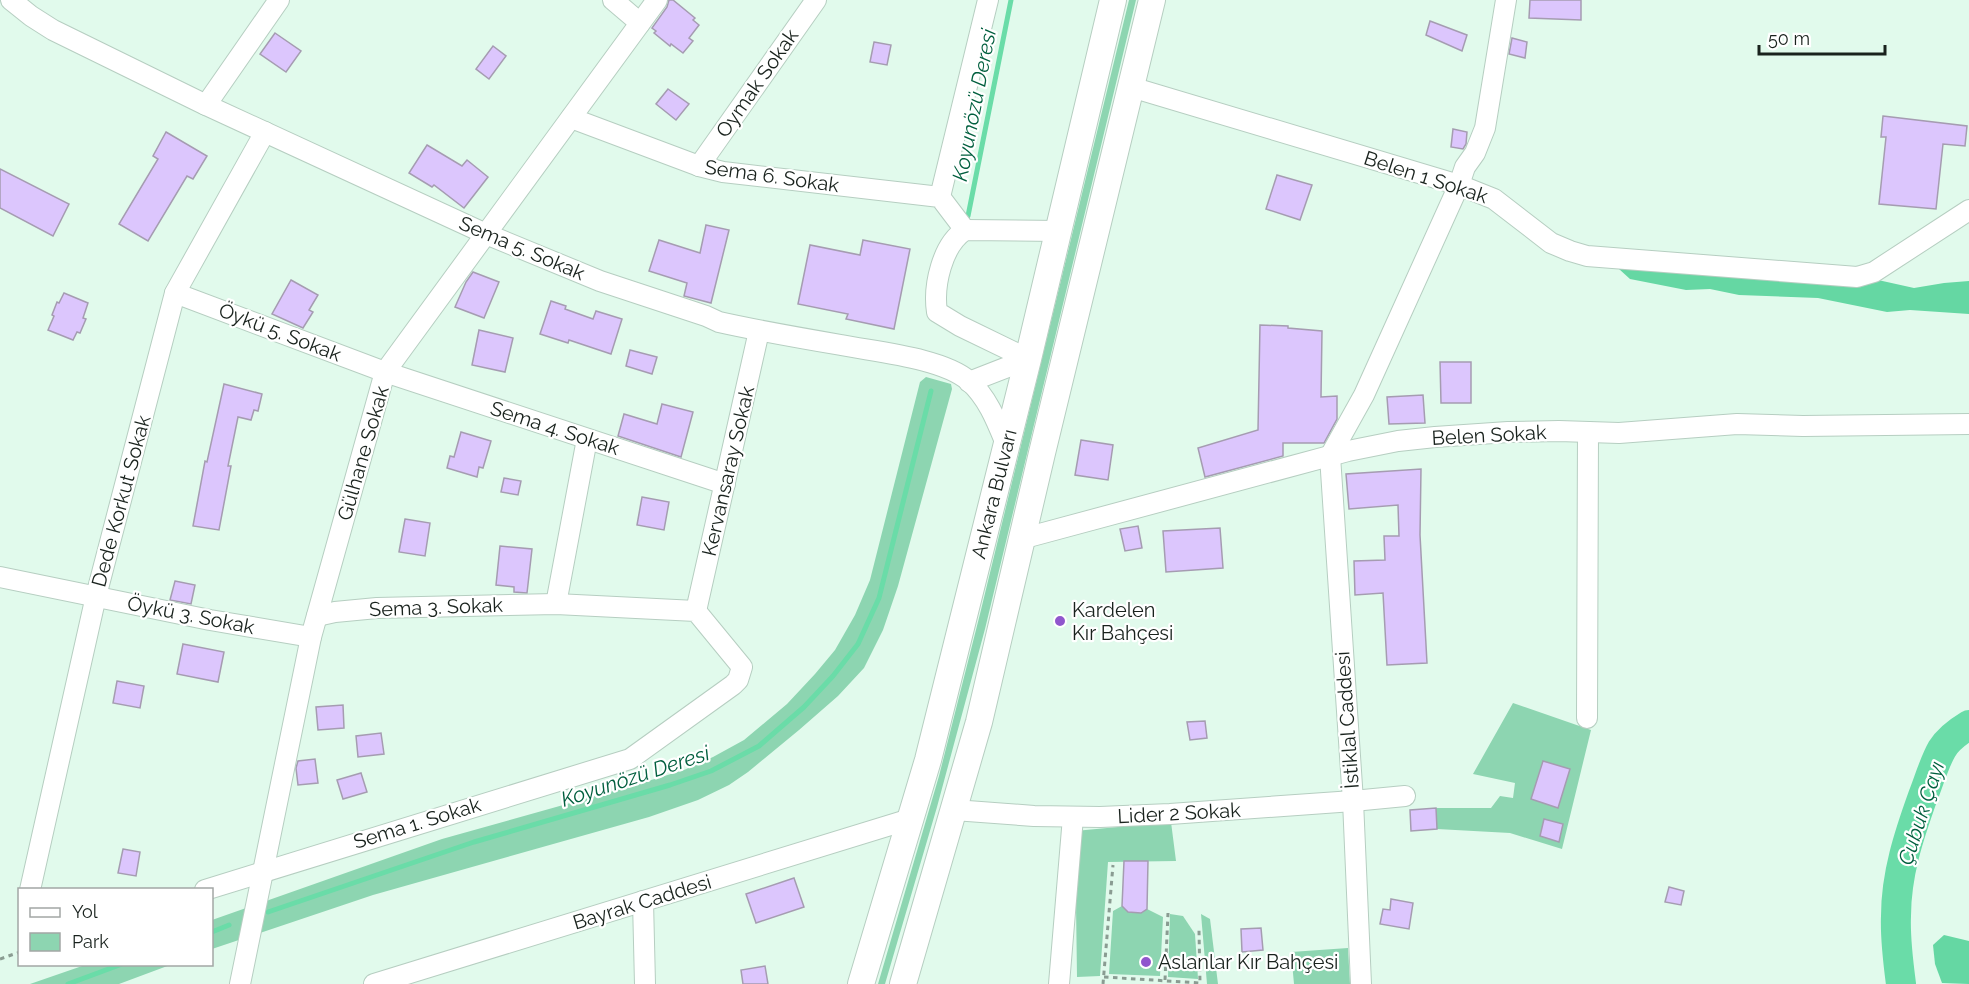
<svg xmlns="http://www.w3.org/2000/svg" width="1969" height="984" font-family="Raleway,sans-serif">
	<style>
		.green { fill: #8dd5b1 }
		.forest { fill: #65d7a3 }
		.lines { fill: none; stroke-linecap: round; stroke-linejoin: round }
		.stream { stroke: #6adca8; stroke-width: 5 }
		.river { stroke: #6adca8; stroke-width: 30 }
		.building { fill: #dcc6fd; stroke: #a59cb1; stroke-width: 1.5 }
		.minor-casing { stroke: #b6cec1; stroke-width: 22 }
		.major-casing { stroke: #b6cec1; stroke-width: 28 }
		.path { stroke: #8a9c92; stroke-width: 3; stroke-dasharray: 4.5 4.5; stroke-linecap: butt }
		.minor { stroke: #fff; stroke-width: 20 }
		.major { stroke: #fff; stroke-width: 26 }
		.poi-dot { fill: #9056cd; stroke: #fff; stroke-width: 2 }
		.labels { text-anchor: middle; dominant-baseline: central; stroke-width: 4.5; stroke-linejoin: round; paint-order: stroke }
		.street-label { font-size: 20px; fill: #19221d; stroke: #fff }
		.poi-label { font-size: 20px; fill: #19221d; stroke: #fff; text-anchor: start }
		.water-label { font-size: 21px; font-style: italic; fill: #005f3e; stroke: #fff }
	</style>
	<rect width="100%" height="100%" fill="#e1faec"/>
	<g class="green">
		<path d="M1129,0H1136L985,629L937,807L885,984H878L939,776L980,614Z"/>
		<path d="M926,377L951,384L952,389L898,586L883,630L864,668L838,696L799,730L748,772L729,785L698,800L649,817L373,895L212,949V920L442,839L638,784L684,770L713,757L744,740L787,704L815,674L835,650L855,615L870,580L920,382Z"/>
		<path d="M1513,703L1591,730L1562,849L1510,833L1437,829L1436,808H1491L1500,796L1513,798L1515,783L1473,774Z"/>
		<path d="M1171,822L1176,861L1108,862L1100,976L1077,977L1075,831Z"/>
		<path d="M1122,906L1128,912L1141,913L1147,909L1163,917L1160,976L1109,974L1113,911Z"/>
		<path d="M1170,914L1183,916L1195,934L1198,979L1168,977Z"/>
		<path d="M1201,914L1210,919L1218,984H1207Z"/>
		<path d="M1348,948L1350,984H1294L1291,952Z"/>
		<path d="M85,965V964L170,965L119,984H30Z"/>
	</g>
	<g class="forest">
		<path d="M1627,255L1878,280L1914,288L1944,283L1969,281V314L1910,310L1887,312L1818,298L1739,295L1710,289L1686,290L1630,279L1619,269Z"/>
		<path d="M1944,935L1969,941V984L1942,983L1935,964L1933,945Z"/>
	</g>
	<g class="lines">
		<g class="stream">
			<path d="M968,216L1011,0"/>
			<path d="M268,912L474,842L670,785L711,771L759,746L804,707L833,676L858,644L879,598L931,391"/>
			<path d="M212,932L229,925"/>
			<path d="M68,984L122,964"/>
		</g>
		<path class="river" d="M1901,984C1898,961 1895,939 1896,916C1896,874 1909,835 1923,796C1929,781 1934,763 1942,749C1948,739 1959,731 1969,725"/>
	</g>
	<g class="building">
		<path d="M669,0H673L695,18L693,20L699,25L689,38L693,41L683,53L671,44L670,46L654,33L656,31L652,28L667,7Z"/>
		<path d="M1530,0H1581V20L1529,18Z"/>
		<path d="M1430,21L1467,35L1462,51L1426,35Z"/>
		<path d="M275,33L301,51L286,72L260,54Z"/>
		<path d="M1512,38L1527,42L1525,58L1509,54Z"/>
		<path d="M874,42L891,45L887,65L870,62Z"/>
		<path d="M493,46L506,56L489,79L476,69Z"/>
		<path d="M668,89L689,104L676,120L656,104Z"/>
		<path d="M1883,116L1967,126L1965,146L1943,144L1936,209L1879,204L1886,137H1881Z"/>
		<path d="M1453,129L1467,132L1466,144L1463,149L1451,147Z"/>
		<path d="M166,132L207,156L193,179L187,176L148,241L119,224L158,159L153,156Z"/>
		<path d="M427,145L462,166L467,160L488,177L464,208L434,185L432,187L409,173Z"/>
		<path d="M0,169L69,204L53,236L0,208Z"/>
		<path d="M1277,175L1312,185L1300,220L1266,209Z"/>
		<path d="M706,225L729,230L711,303L684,296L687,283L649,271L659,240L700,253Z"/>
		<path d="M863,240L910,249L894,329L846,319L848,314L798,304L810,245L860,255Z"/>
		<path d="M473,272L499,282L484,318L455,307L466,282Z"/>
		<path d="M291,280L318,295L309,310L313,312L303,328L272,314Z"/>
		<path d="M64,293L88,303L83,318L86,319L80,333L77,332L73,340L48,330L54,316L52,315L57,302L59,303Z"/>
		<path d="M551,301L566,306L565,309L593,319L596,311L622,319L611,354L569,340L568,343L540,334Z"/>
		<path d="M1260,325L1288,326V328L1322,331L1321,397L1337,396V419L1324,443H1283V456L1205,477L1198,448L1258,430Z"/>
		<path d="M479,330L513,338L505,372L472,365Z"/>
		<path d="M630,350L657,357L652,374L626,366Z"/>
		<path d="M1440,362H1471V403H1441Z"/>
		<path d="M224,384L262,394L258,411L254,410L251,420L238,417L228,466H231L219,530L193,526L205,461L207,462Z"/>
		<path d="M1423,395L1425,423L1389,424L1387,397Z"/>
		<path d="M662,404L693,412L681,457L618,436L624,414L657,424Z"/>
		<path d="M461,432L491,441L483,468L479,467L477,477L447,468L450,456L454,457Z"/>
		<path d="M1081,440L1113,445L1108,480L1075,475Z"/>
		<path d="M1421,469L1420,535L1427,663L1387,665L1383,593L1355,595L1354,561L1385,560L1384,536H1399L1398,505L1349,509L1346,474Z"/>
		<path d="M504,478L521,481L518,495L501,492Z"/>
		<path d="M642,497L669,502L664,530L637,525Z"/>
		<path d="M405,519L430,523L425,556L399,552Z"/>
		<path d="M1138,526L1142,548L1125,551L1120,529Z"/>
		<path d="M1220,528L1223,568L1166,572L1163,531Z"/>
		<path d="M500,546L532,549L527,593L514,592V587L496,585Z"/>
		<path d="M175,581L195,585L191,604L170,600Z"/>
		<path d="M183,644L224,652L218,682L177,674Z"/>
		<path d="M117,681L144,686L140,708L113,703Z"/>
		<path d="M343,705L344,728L318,730L316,707Z"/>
		<path d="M1205,721L1207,738L1190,740L1187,722Z"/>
		<path d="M381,733L384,754L358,757L356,736Z"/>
		<path d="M315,759L318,783L298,785L296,768L298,761Z"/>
		<path d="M1543,761L1570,769L1558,808L1531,799Z"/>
		<path d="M361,773L367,792L343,799L337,780Z"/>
		<path d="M1436,808L1437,829L1411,831L1410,810Z"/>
		<path d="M1544,819L1563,824L1559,842L1540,836Z"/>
		<path d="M123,849L140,852L136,876L118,873Z"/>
		<path d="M1124,861H1148L1147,909L1141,913L1128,912L1122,906Z"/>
		<path d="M794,878L804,907L756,923L746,894Z"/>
		<path d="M1669,887L1684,891L1681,905L1665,902Z"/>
		<path d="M1391,899L1413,903L1409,929L1380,924L1383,909L1390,910Z"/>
		<path d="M1261,928L1263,950L1242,952L1241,929Z"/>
		<path d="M765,966L768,984H743L741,970Z"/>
	</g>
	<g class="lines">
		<defs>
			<g id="minor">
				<path d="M11,0L31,16L53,30L206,105L486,234L600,281L706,316L719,322C759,331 800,338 841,345C876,352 943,358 969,381C988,398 997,422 1006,444"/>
				<path d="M613,0L640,23"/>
				<path d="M1131,87L1459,185L1494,199L1551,243L1570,251L1587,256L1857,277L1874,272L1969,210"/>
				<path d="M206,105L279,0"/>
				<path d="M571,118L699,166L723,172L940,197L965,230"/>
				<path d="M699,166L816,0"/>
				<path d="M940,197L988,0"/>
				<path d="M175,293L385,372L725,484"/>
				<path d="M1028,359L960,326L937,312C933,286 942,245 965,230L1059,231"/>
				<path d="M969,382L1028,359"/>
				<path d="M1021,539L1348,451L1398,441L1435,437L1508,432L1559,431L1619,433L1737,424L1803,426L1969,424"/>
				<path d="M0,577L210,620L311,637"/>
				<path d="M556,604L587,439"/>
				<path d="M696,611L759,331"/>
				<path d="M1587,718L1588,432"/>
				<path d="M954,810L1034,816L1100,817L1170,814L1353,801L1405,796"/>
				<path d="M30,890L96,596L175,293L265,132"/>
				<path d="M205,890L630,759L733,685L738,680L742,667L696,611L556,604L377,608L335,612L317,616"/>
				<path d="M643,901L645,984"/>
				<path d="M240,984L311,637L385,372L657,0"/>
				<path d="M374,984L910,819"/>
				<path d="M1059,984L1073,817"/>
				<path d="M1361,984L1353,801L1330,456L1364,395L1459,185L1465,167L1475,153L1485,128L1506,0"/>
			</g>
			<g id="major">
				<path d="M861,984L928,760L1028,359L1113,0"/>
				<path d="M903,984L979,722L1042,453L1152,0"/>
			</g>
		</defs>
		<use href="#minor" class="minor-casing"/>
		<use href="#major" class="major-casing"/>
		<g class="path">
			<path d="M0,959L20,952"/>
			<path d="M1104,977L1200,983L1199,930"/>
			<path d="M1165,980L1168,913"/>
			<path d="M1103,984L1113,865"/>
		</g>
		<use href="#minor" class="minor"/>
		<use href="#major" class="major"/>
	</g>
	<g class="poi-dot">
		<circle cx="1060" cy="621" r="6"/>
		<circle cx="1146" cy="962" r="6"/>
	</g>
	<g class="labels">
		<g class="street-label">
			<text transform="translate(757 83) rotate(-55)">Oymak Sokak</text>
			<text transform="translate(772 176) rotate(8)">Sema 6. Sokak</text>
			<text transform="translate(1426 177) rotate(18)">Belen 1 Sokak</text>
			<text transform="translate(522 248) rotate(23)">Sema 5. Sokak</text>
			<text transform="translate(280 332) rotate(21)">Öykü 5. Sokak</text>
			<text transform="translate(555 428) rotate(18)">Sema 4. Sokak</text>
			<text transform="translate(1489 435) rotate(-3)">Belen Sokak</text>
			<text transform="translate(363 453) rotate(-74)">Gülhane Sokak</text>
			<text transform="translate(728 471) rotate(-77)">Kervansaray Sokak</text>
			<text transform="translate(994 494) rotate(-76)">Ankara Bulvarı</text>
			<text transform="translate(121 501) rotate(-75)">Dede Korkut Sokak</text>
			<text transform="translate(436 607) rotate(-2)">Sema 3. Sokak</text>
			<text transform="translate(191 615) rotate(11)">Öykü 3. Sokak</text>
			<text transform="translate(1347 720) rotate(-94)">İstiklal Caddesi</text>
			<text transform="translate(1179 813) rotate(-3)">Lider 2 Sokak</text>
			<text transform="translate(417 823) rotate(-17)">Sema 1. Sokak</text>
			<text transform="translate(642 902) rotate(-17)">Bayrak Caddesi</text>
		</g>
		<g class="poi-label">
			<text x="1072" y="610">Kardelen<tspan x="1072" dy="23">Kır Bahçesi</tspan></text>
			<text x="1158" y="962">Aslanlar Kır Bahçesi</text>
		</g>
		<g class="water-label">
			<text transform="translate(974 105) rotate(-79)">Koyunözü Deresi</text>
			<text transform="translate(635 776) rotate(-18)">Koyunözü Deresi</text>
			<text transform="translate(1921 813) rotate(-72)">Çubuk Çayı</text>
		</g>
	</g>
	<rect x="18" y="888" width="195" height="78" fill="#ffffff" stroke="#a3a7a5" stroke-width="1.5"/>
	<rect x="30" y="908" width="30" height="9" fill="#ffffff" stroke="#a3a7a5" stroke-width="1.5"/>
	<text x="72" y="918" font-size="18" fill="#19221d">Yol</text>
	<rect x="30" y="933" width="30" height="18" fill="#8dd5b1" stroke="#a3a7a5" stroke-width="1.5"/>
	<text x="72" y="948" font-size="18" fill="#19221d">Park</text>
	<path d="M1759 45v9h126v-9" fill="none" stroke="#19221d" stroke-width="3"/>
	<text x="1768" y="45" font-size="18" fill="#19221d" stroke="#ffffff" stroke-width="4.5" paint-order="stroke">50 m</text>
</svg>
